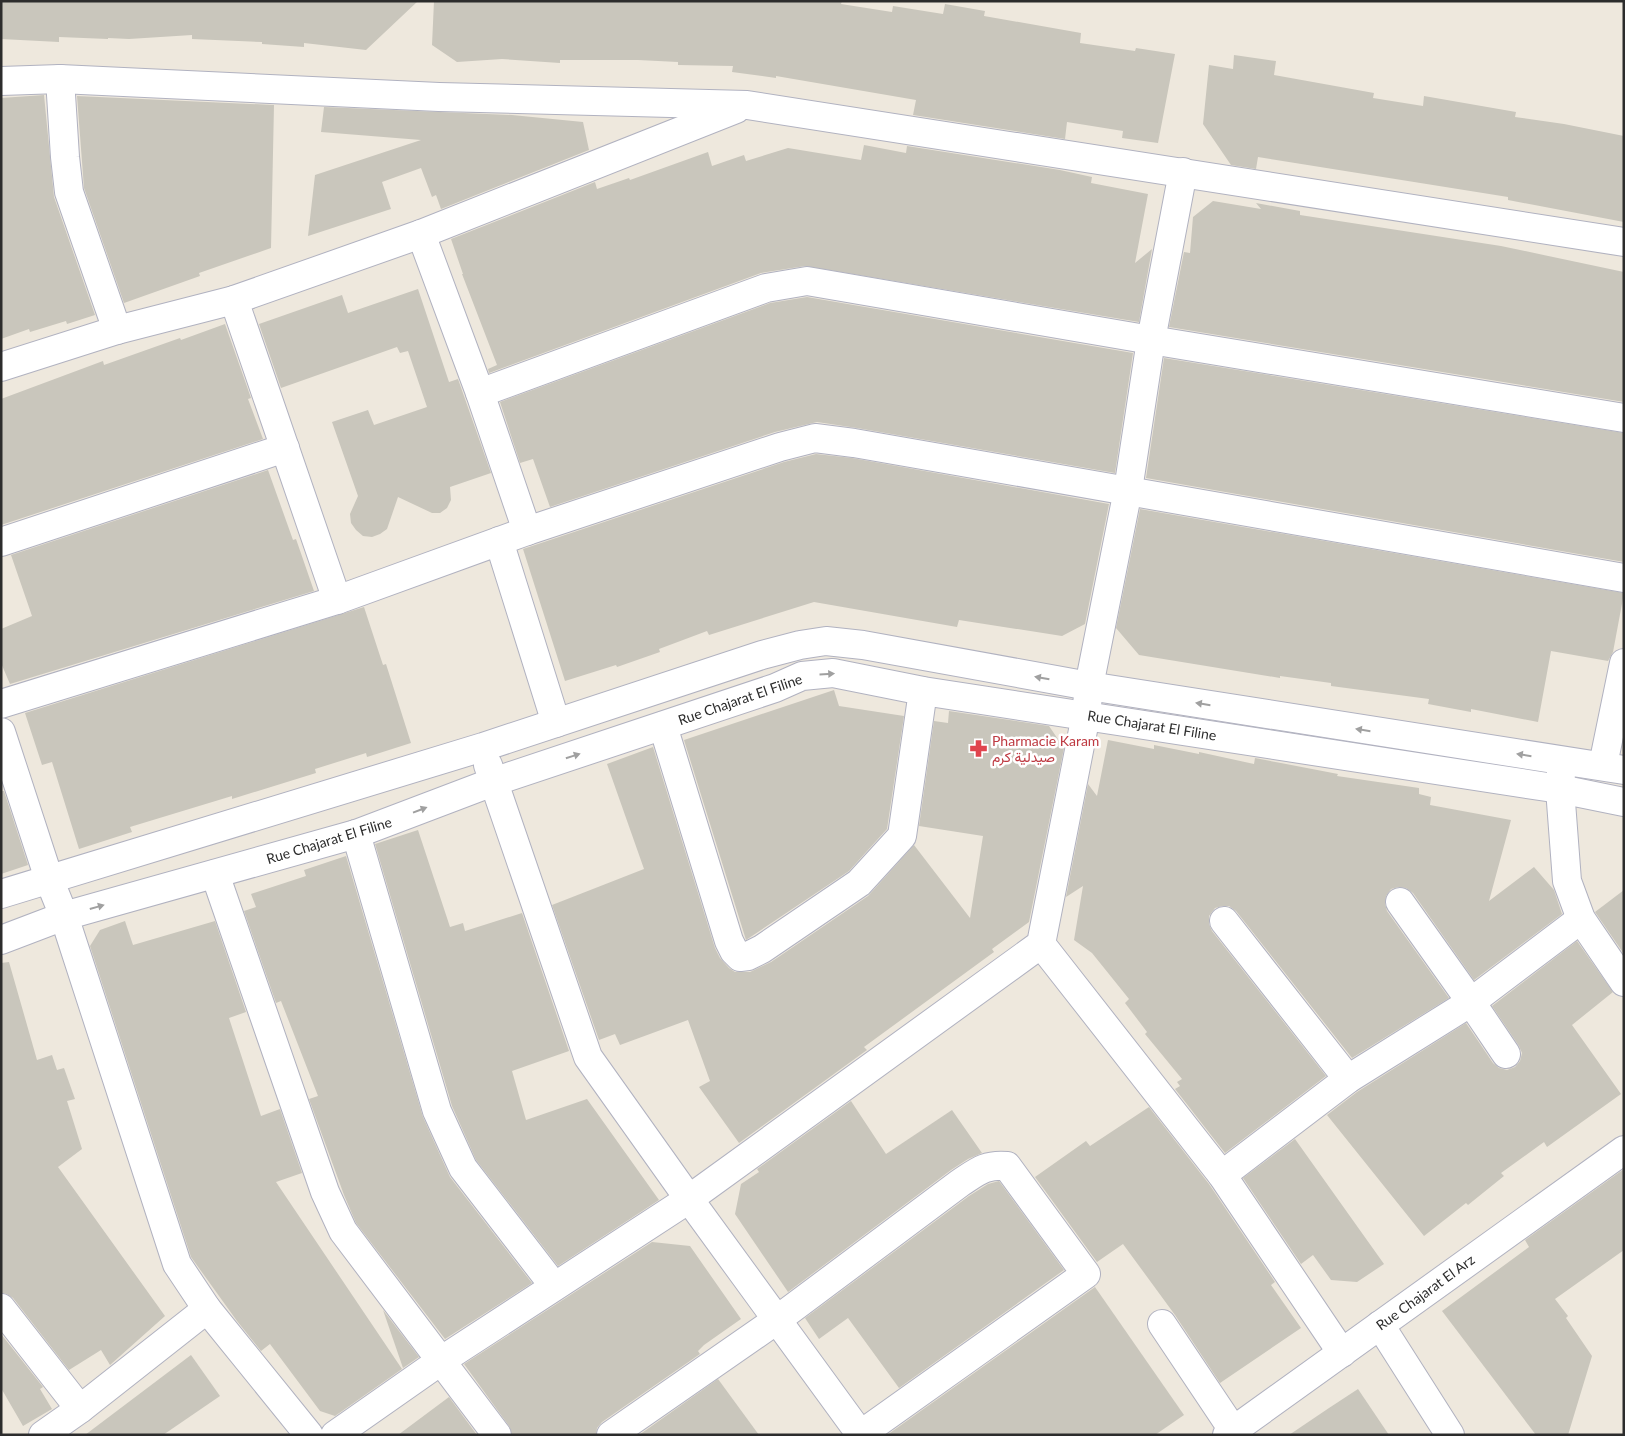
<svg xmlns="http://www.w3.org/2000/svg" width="1625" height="1436" font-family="Lato,Vazirmatn,sans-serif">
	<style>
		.building { fill: #c9c6bc }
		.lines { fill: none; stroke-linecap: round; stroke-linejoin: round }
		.minor-casing { stroke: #b1b2c0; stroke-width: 30 }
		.minor { stroke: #fff; stroke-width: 28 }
		.oneway { fill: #a0a0a0 }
		.labels { text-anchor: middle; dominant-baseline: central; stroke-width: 5; stroke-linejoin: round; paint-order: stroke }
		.street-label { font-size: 14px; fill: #2c2c2c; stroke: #fff }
		.health-label { font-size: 14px; fill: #be3a42; stroke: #fff; text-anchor: start }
	</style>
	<rect width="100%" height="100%" fill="#eee8dd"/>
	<g class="building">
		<path d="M1,1H418L366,50L304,43V47L262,44V42L192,39V35L129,39L108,38V39L59,37V42L1,39Z"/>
		<path d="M434,1H842L841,4L892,12L893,6L943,14L945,4L985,11L984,16L1081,33L1080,43L1135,51L1136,48L1175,54L1158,143L1122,138L1123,131L1067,122L1065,139L913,115L916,100L776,76V78L732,72L733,66L678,65V62L638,60H560V63L502,59L457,62L432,45Z"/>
		<path d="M1234,55L1276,61L1274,75L1374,93L1373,98L1423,106L1424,96L1516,112L1515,117L1564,124L1624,136V222L1508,200V197L1258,157L1256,169L1231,165L1203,124L1209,65L1233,69Z"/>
		<path d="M44,95L54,197L95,315L67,324L66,321L30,332L29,329L1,339V98Z"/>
		<path d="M77,96L274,105L271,248L199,273L200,276L124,303L84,188Z"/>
		<path d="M324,107L512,115L583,122L589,150L441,209L436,195L432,197L421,168L382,182L391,209L308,236L315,175L421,140L321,132Z"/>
		<path d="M864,145L906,153L907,146L1060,170L1092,177L1091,183L1148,194L1135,263L1152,249L1139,322L805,266L761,273L489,373L488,369L497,365L462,274H463L451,239L595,182L597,189L629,178L630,180L708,152L712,166L744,155L746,161L788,148L861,160Z"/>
		<path d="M1213,201L1261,209L1256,203L1300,211V215L1501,246L1624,272V402L1169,327L1184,252L1190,253L1193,217Z"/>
		<path d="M418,289L449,382L458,379L491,473L450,487L451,500L447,508L440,513H432L398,497L387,529L380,534L372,537L363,536L356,530L351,523L350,514L358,496L332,422L368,410L374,425L427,407L408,351L400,353L397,347L281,388L259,324L342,295L348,313Z"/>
		<path d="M807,297L1133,353L1115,473L857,428L817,422L775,432L550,507L533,459L520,463L500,402L770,303Z"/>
		<path d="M225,324L251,398L248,399L263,439L1,525V399L103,361L104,365L180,338L181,340Z"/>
		<path d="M1164,358L1624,433V562L1146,478Z"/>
		<path d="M816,454L852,458L1109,504L1085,624L1062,636L959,620L957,627L814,602L709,635L707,631L659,649L660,652L617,667L616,665L565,681L523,549L784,462Z"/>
		<path d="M268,470L293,540L296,539L314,591L10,684L1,663V629L32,616L11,555Z"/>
		<path d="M1140,509L1624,593L1613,652L1608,661L1551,651L1538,722L1471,709V712L1428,704L1429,699L1331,686V683L1280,676V678L1139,655L1116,628Z"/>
		<path d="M364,607L383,665L386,664L411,743L367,757L366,753L315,769L316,773L232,799V796L130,827L132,832L79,849L52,762L42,765L25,713Z"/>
		<path d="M834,690L839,706L904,716L887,829L849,871L746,940L684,740Z"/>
		<path d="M949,711L1049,726L1064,748L1029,922L992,949L994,952L864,1047L867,1050L739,1143L699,1087L710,1081L688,1020L620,1045L615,1034L599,1040L552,905L644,869L607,764L653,747L715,948L720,958L729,968L735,972H750L771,962L868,896L914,845L970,918L983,836L919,826L934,721L948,723Z"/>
		<path d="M1108,740L1154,749V745L1199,754V752L1254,764L1255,758L1338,774L1337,776L1419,788V794L1431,797L1430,805L1511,820L1489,901L1534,867L1554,890L1562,914L1474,980L1413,893L1406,888L1398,887L1391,889L1386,896L1385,904L1387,911L1449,998L1352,1058L1236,911L1229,906H1222L1215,908L1209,916V924L1212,931L1326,1076L1225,1153L1175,1089L1180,1086L1177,1082L1182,1079L1145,1034L1147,1032L1125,1003L1129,999L1092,953L1074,940L1083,886L1066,897L1088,784L1097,796Z"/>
		<path d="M1,791H4L28,865L1,874Z"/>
		<path d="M418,830L450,927L463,923L465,931L522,913L569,1051L512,1071L526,1120L587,1099L659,1200L558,1266L476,1160L452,1106L375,844Z"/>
		<path d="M346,856L423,1117L450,1177L532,1283L445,1339L356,1223L344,1195L309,1099L318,1096L281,1001L276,1003L244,911L256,907L251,894L306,876L304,870Z"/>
		<path d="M1624,890V954L1595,912Z"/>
		<path d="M125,921L133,945L215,921L246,1012L229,1018L261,1116L280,1109L302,1173L276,1182L402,1369L335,1416L320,1411L270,1344L261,1351L237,1321L191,1257L90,946L100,930Z"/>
		<path d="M1577,941L1613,992L1572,1025L1621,1094L1547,1147L1544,1142L1501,1173L1504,1176L1468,1205L1466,1203L1424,1236L1327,1115L1357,1092L1466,1023L1493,1063L1499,1068L1507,1070L1515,1067L1520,1061L1522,1053L1519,1046L1492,1006Z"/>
		<path d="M9,962L37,1060L52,1055L57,1070L64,1068L75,1099L67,1101L82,1149L58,1167L165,1316L110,1365L101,1350L69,1370L13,1298L7,1294L1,1293V963Z"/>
		<path d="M851,1101L886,1154L952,1110L982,1153L968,1159L951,1170L788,1292L735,1214L741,1184L759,1172L757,1169Z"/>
		<path d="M1149,1107L1209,1184L1275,1282L1271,1285L1301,1328L1220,1383L1175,1315L1123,1244L1097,1262L1035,1177L1086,1141L1090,1146Z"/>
		<path d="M1295,1139L1384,1264L1357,1282L1331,1280L1313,1255L1301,1264L1243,1178Z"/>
		<path d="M1624,1169V1250L1555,1299L1568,1316L1566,1318L1592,1356L1568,1435H1536L1442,1311L1529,1247L1525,1240Z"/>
		<path d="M999,1181L1064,1270L899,1388L848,1318L819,1339L805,1318L969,1196L988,1184Z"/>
		<path d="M652,1242L690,1246L741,1319L704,1345L698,1351L700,1354L602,1422L597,1428L596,1435H512L509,1426L464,1364Z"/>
		<path d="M1095,1287L1184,1415L1155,1435H887Z"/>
		<path d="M383,1310L419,1357L403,1368Z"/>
		<path d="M1,1334L43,1387L40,1389L52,1409L23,1426L1,1388Z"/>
		<path d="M191,1355L220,1396L163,1435H85Z"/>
		<path d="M718,1379L759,1435H639Z"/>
		<path d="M1358,1389L1389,1435H1289L1329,1408Z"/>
		<path d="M449,1397L477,1435H398Z"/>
	</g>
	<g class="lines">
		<defs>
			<g id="minor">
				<path d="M60,79L65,157L69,192L117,330"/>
				<path d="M1,81L60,79L439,97L747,105L1624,242"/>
				<path d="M421,234L480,393L527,531"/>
				<path d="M234,300L337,600"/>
				<path d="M1,367L117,330L234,300L421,234L736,109"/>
				<path d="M480,393L766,288L807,281L1151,340L1624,418"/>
				<path d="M499,541L556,723"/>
				<path d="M1,542L285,448"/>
				<path d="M1,704L337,600L527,531L780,447L815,438L854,443L1624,578"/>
				<path d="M663,726L729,941L734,951L740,957L748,956L762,949L859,883L902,836L923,691"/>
				<path d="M1,732L49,879L64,916L177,1264L207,1309L309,1435"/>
				<path d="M488,765L588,1057L689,1199L861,1435"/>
				<path d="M1603,765L1624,663"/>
				<path d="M1561,773L1560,789L1567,881L1581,919L1624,982"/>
				<path d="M356,834L437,1111L463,1168L554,1286"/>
				<path d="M215,874L325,1192L343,1231L497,1435"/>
				<path d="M1,894L483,747L762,655L800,645L826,641L863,645L1089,686L1624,770"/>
				<path d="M1400,902L1471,1002L1506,1054"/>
				<path d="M1224,921L1348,1079"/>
				<path d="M1,940L64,916L356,834L493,782L775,688L802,676L833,673L923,691L1560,789L1624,802"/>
				<path d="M1041,944L1222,1175L1342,1353"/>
				<path d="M1222,1175L1348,1079L1471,1002L1581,919"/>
				<path d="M1,1308L80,1409"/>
				<path d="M1162,1324L1233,1430"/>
				<path d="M1380,1325L1450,1435"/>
				<path d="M43,1435L80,1409L207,1309"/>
				<path d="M335,1435L442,1360L689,1199L1041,944L1086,715L1089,686L1128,490L1151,340L1183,172"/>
				<path d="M611,1435L778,1319L960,1183C977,1172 985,1164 1007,1166L1086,1274L860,1435"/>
				<path d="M1227,1435L1624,1150"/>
			</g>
		</defs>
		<use href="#minor" class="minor-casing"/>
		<use href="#minor" class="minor"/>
	</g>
	<defs><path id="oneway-solid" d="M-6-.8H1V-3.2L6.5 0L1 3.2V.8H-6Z" transform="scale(1.25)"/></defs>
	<g class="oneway">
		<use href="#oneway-solid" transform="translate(827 674) rotate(-3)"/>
		<use href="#oneway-solid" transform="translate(1042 678) rotate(-170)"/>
		<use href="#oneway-solid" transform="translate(1203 704) rotate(-171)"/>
		<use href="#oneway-solid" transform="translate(1363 730) rotate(-171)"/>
		<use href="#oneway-solid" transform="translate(1524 755) rotate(-171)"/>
		<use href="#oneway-solid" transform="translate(573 756) rotate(-18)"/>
		<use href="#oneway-solid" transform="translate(420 810) rotate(-21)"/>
		<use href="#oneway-solid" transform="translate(97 907) rotate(-16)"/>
	</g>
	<defs>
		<symbol id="pharmacy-bare" viewBox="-9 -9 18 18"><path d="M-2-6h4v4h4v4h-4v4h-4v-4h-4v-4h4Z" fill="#e0444e" stroke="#fff" stroke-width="2.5" paint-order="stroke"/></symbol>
	</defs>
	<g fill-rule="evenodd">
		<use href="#pharmacy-bare" x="966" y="736" width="25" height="25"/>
	</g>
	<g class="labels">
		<g class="street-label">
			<text transform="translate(740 699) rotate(-19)">Rue Chajarat El Filine</text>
			<text transform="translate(1152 725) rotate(9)">Rue Chajarat El Filine</text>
			<text transform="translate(329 840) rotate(-17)">Rue Chajarat El Filine</text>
			<text transform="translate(1425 1292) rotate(-36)">Rue Chajarat El Arz</text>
		</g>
		<g class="health-label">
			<text x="992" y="740">Pharmacie Karam<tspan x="992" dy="16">صيدلية كرم</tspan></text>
		</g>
	</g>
	<rect width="1625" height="1436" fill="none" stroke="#2c2c2c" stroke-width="5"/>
</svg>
